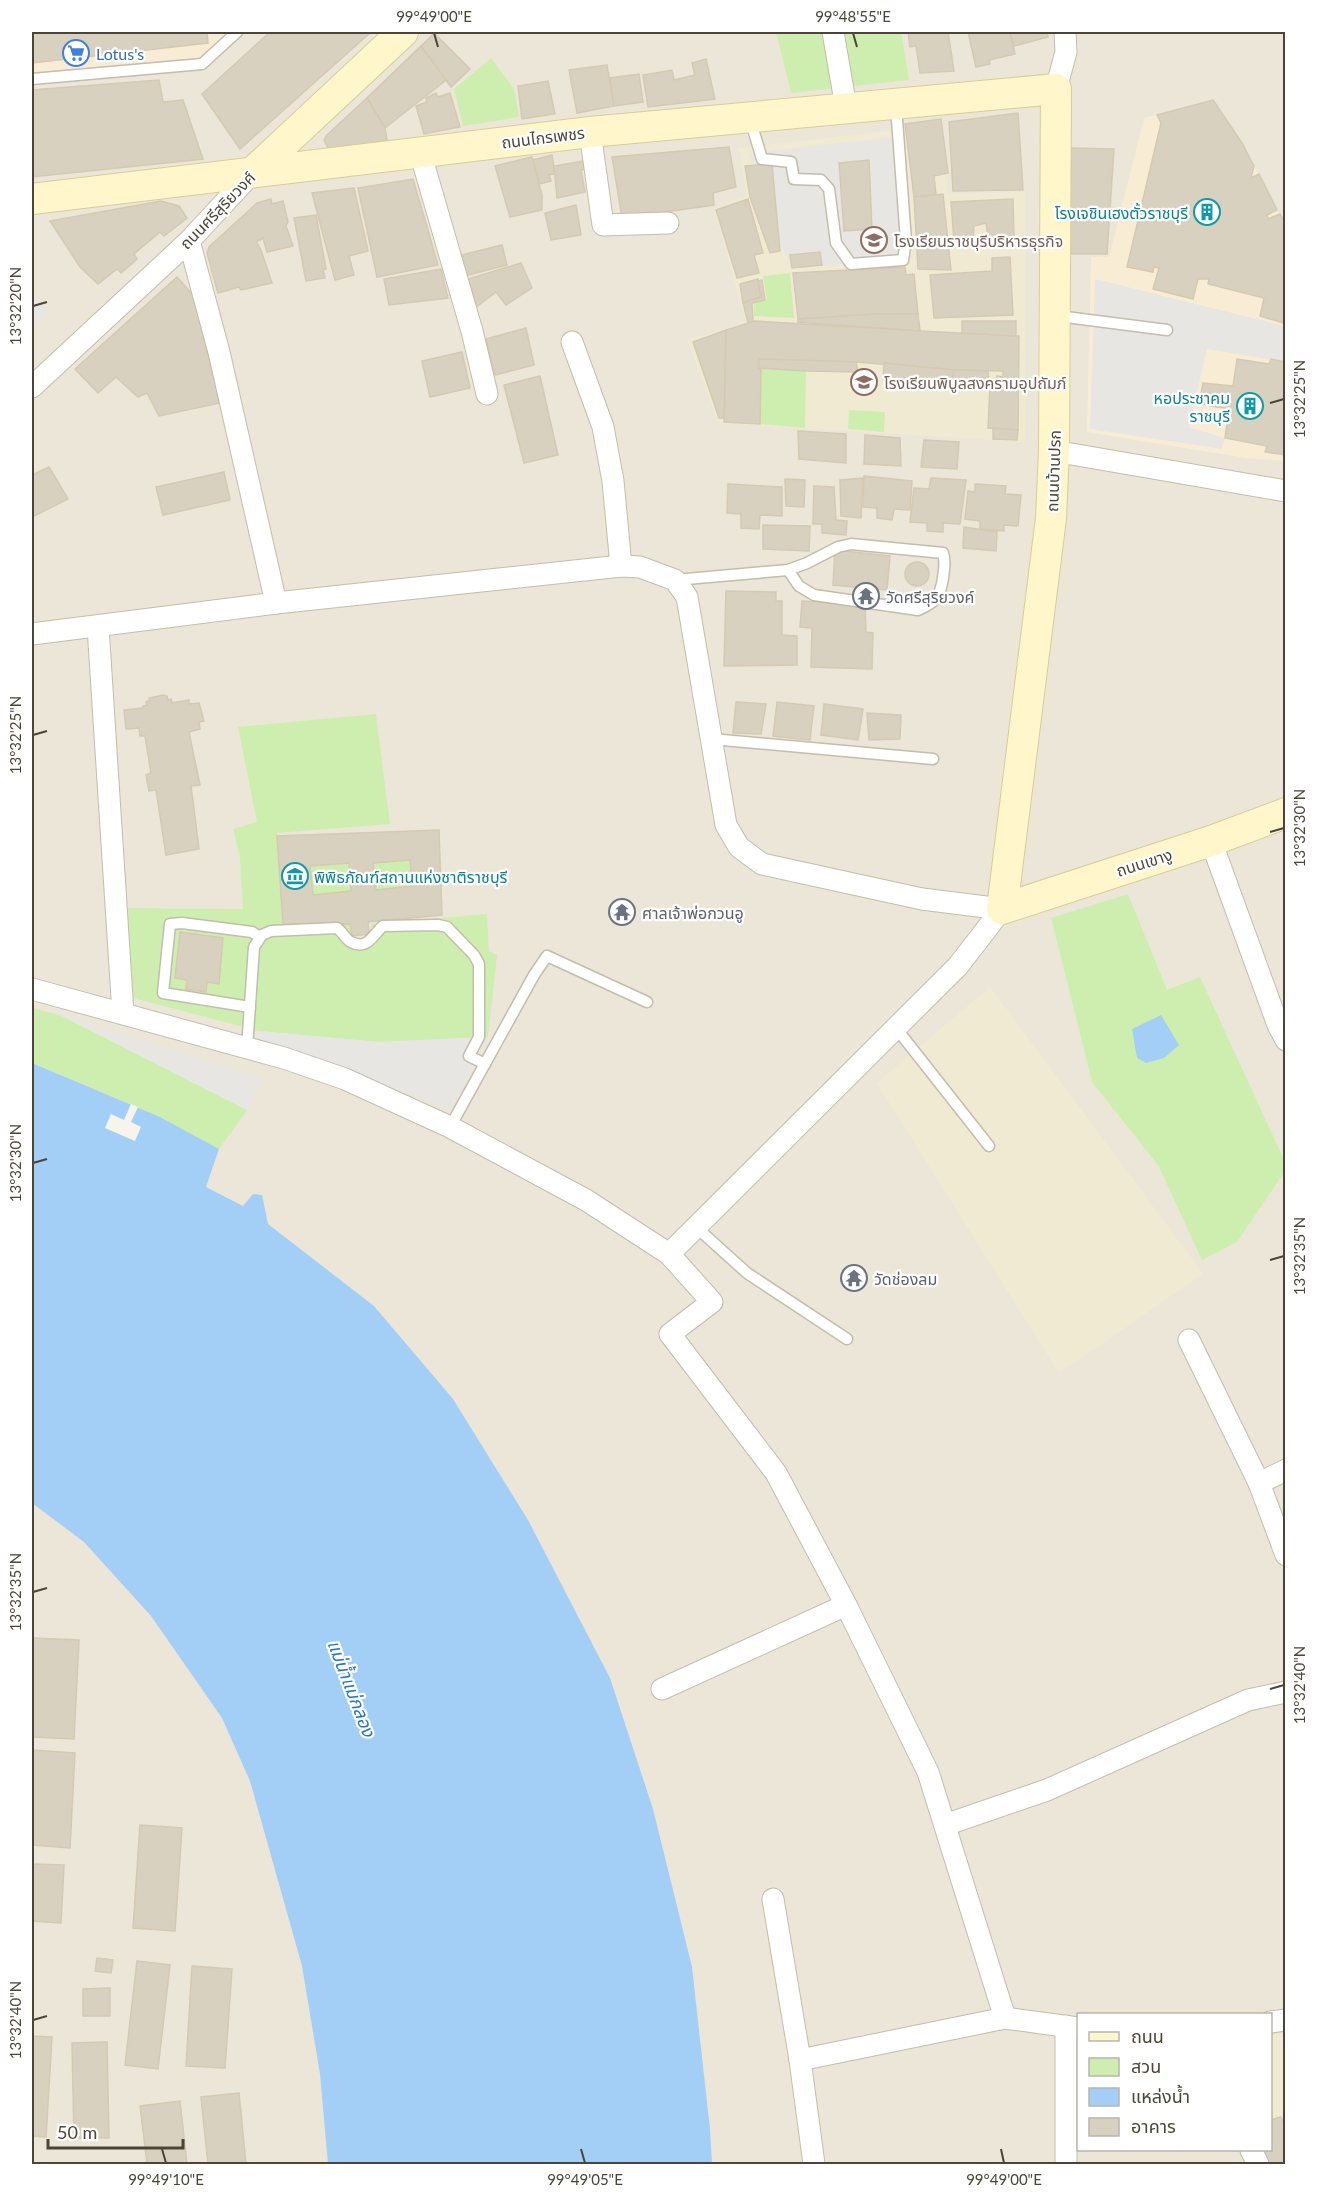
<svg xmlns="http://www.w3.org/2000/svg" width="1317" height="2196" font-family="Lato,'Noto Sans Thai',sans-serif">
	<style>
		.residential { fill: #ebe6d8; fill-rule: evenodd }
		.commercial { fill: #f9ecd5 }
		.education { fill: #f1ead3 }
		.green { fill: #ceeeb0 }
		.parking { fill: #e8e6e2 }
		.water { fill: #a3cff7 }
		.pier { fill: #f6f4eb }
		.building { fill: #d9d1bf; stroke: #d5c9b1; stroke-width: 1.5; fill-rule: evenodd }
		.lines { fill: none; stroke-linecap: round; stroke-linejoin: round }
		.lane-casing { stroke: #c3bdac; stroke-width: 13 }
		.street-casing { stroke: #c3bdac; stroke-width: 23 }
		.secondary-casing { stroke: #dacc97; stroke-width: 32 }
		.lane { stroke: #fff; stroke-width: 10 }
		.street { stroke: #fff; stroke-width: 21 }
		.secondary { stroke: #fff6cc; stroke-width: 30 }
		.ticks { fill: none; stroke: #4c4537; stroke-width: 2 }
		.labels { text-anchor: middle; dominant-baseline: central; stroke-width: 4.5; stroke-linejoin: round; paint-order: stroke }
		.shop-label { font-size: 16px; fill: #366cbe; stroke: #fff; text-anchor: start }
		.street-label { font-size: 16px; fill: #4c4537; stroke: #fff }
		.culture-label { font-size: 16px; fill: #0d838f; stroke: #fff; text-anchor: end }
		.education-label { font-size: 16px; fill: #785e54; stroke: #fff; text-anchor: start }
		.worship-label { font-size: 16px; fill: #5b616d; stroke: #fff; text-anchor: start }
		.water-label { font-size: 18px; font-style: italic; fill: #2576c3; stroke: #fff }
		.neatline { fill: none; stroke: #4c4537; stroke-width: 2 }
		.ticks-label { font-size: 15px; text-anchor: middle; fill: #4c4537 }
	</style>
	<rect width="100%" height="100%" fill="#f6f4eb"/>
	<path class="residential" d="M32,32H1285V2164H32ZM1078,2014H1270V2150H1078Z"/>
	<g class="commercial">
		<path d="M32,32H241L202,64L32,83Z"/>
		<path d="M1213,100L1242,143L1285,224V461L1246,458L1087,432L1091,257H1109L1144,118Z"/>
	</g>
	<g class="education">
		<path d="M942,125L947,194L1025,192V442L719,423L687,340L746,323L714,208L747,196L739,148Z"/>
		<path d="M990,987L1203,1274L1059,1373L877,1083Z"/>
		<path d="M1285,2032V2164H1265L1259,2150H1270L1271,2035Z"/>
	</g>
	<g class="green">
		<path d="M776,32H901L909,80L791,93Z"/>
		<path d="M491,58L514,89L519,117L463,126L454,89Z"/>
		<path d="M790,273L794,318L754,316V303L767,300L763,276Z"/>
		<path d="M761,368L806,371L805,428L760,424Z"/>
		<path d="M849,410L885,412L884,432L848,429Z"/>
		<path d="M376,714L390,824L277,833L283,920L350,924L353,939L374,937L371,924L487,914L489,951L497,955L488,1037L378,1042L259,1031L137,999L130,992L127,908L243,909L240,858L233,829L257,822L238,727Z"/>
		<path d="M410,860L412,886L376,890L373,863Z"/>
		<path d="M349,863L351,891L313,895L310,866Z"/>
		<path d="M1128,894L1167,990L1200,977L1285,1162V1171L1237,1242L1202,1260L1158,1165L1092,1082L1051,918Z"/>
		<path d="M32,1008L60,1015L247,1110L219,1149L160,1117L32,1063Z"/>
	</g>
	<g class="parking">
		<path d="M893,137L903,260L791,268L761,199L749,153Z"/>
		<path d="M1095,279L1285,326V362L1207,349L1189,427L1225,438L1222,449L1090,429Z"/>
		<path d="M32,295L48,313L32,328Z"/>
		<path d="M60,1015L263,1079L247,1110Z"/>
		<path d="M259,1031L378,1042L488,1037L450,1110L310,1056L256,1040Z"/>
	</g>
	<g class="water">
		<path d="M1161,1015L1179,1045L1164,1058L1146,1063L1137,1058L1132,1029Z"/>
		<path d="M32,1063L160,1117L219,1149L206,1187L243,1206L253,1194L262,1195L268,1224L374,1306L453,1399L528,1520L610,1678L653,1809L692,1967L710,2129L712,2164H328L320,2074L302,1966L250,1781L222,1718L151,1616L84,1542L32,1503Z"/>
	</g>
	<path class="pier" d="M131,1104L138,1107L131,1122L141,1127L135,1141L105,1128L111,1114L124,1120Z"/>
	<g class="building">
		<path d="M32,32H207L208,43L32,63Z"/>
		<path d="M270,32H371L240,149L202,94Z"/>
		<path d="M908,32H948L954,71L920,73L916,46L910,47Z"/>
		<path d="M968,32H1010L1015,54L989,60L990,64L976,67Z"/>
		<path d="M1010,32H1047L1048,37L1014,46Z"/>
		<path d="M434,33L470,69L451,87L421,46Z"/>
		<path d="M421,46L446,80L385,128L367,98Z"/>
		<path d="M706,59L715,99L648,107L643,75L672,70L674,80L695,75L692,63Z"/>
		<path d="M607,65L614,106L577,113L569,70Z"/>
		<path d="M639,74L643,102L614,106L610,78Z"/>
		<path d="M159,80L163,102L183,100L203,159L32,177V90Z"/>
		<path d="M548,81L555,114L522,119L518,86Z"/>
		<path d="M436,93L438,97L450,93L460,127L424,134L416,106L427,102L426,98Z"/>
		<path d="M367,98L385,128L388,146L328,148L324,140L327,135Z"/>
		<path d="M1213,100L1242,143L1254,166L1251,178L1259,174L1277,210L1267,215L1268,219L1280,214L1286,224V324L1260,316L1264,298L1208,284L1209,279H1198L1193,299L1153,289L1159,268L1154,267L1153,272L1127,267L1161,123L1157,115Z"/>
		<path d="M1018,113L1023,190L953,191L949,122Z"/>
		<path d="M941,119L948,173L934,176L936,195L914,197L905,124Z"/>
		<path d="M729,147L736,187L713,193L714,205L622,218L612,157Z"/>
		<path d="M1068,148L1114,149L1107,254H1067Z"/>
		<path d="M552,155L555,174L549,175L551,181L539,184L533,160Z"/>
		<path d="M532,157L542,195V210L510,217L495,166Z"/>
		<path d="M869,160L872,229L844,231L839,163Z"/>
		<path d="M583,161L585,169L581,170L585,192L557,198L554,166Z"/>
		<path d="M772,164L780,251L770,253L750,197L745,166Z"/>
		<path d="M413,179L438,265L377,277L358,188Z"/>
		<path d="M354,188L368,251L349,256L354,275L335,280L312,193Z"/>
		<path d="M943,194L951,270L918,269L914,197Z"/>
		<path d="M271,199L272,204L283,201L288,222L286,226L293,246L267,252L263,238L256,242L261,250L272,283L241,290L239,287L218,293L207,253L209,247L257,203Z"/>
		<path d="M748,199L763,253L754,255L759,273L737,278L716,210Z"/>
		<path d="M1013,199L1014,238L988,237L986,223L974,226L973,239L954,241L951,202Z"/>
		<path d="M161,201L179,206L187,218L164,236L160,232L134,254L137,259L121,273L117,269L98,284L80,267L50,221Z"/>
		<path d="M576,205L581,235L551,240L545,213Z"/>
		<path d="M316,215L326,269L323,270L325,278L306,281L294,218Z"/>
		<path d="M502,245L507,265L464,276L458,256Z"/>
		<path d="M820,252L822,265L792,268L790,255Z"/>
		<path d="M1010,257L1013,315L934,318L930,275L992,271V258Z"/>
		<path d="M521,263L532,288L506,305L496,292L475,308V301H471L465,280Z"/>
		<path d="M905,267L906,275L914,274L918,314L798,319L793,273Z"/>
		<path d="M441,269L448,298L389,305L384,279Z"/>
		<path d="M177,277L193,295L220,403L159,416L147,393L138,397L116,377L98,393L75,369Z"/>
		<path d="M758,279L761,297L743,303L740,284Z"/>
		<path d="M762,280L765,300L752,303L753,321L748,323L743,303L761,297L758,281Z"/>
		<path d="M875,314H918L920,331L798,322V319Z"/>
		<path d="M755,321L920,331L1019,336L1018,430L988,428L990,384L997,385V376L1003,377V371L954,370L856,362L759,359V368H761L760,424L724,422L726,330Z"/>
		<path d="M962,321H1016V336L962,333Z"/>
		<path d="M526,328L534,365L495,375L486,339Z"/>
		<path d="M726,330L724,418H719L693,342Z"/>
		<path d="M462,352L470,388L430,397L422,361Z"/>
		<path d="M759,359L856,362L858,372L806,371L759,368Z"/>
		<path d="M1237,359L1269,364L1271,359L1286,362V455L1265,452L1267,446L1225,438L1229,409L1199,404L1203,383L1233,386Z"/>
		<path d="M884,363L954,370L952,384L883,379Z"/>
		<path d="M954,370L988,371L989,383L952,381Z"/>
		<path d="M540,376L558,455L524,463L504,385Z"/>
		<path d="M993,428L1018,430L1017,440L993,439Z"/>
		<path d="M798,431L846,434V463L799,459Z"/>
		<path d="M865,435L900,438L901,466L864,464Z"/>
		<path d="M924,440L959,442L957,469L921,467Z"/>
		<path d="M49,467L68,499L32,517V475Z"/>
		<path d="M224,472L230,500L163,515L156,487Z"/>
		<path d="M864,476L912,481L910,510L894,509L892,520L877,518V508L863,507Z"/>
		<path d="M863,478L861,518L841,516L840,480Z"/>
		<path d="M931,478L966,480L960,524L943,523V532L927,531V523L910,522L914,488L929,489Z"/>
		<path d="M785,479L805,480L804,507L786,506Z"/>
		<path d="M728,484L782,487V516L760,515L759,529L741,528V514L727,513Z"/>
		<path d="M975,484L1006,486L1005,494L1021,495L1018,526L1004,525V531L980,529V521L965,519L968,491L975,492Z"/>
		<path d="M814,486L834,487L836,520L847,521L846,535L822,533V524H813Z"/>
		<path d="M763,525L810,526L809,551L763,549Z"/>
		<path d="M964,527L997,532L996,551L963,548Z"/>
		<path d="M835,550L890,556L887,590L833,585Z"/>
		<circle cx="917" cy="574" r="12"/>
		<path d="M726,591L776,592V601H782V635L797,636V665L724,666Z"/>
		<path d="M802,601L865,605L866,632L873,633L872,669L811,667L812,628L800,627Z"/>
		<path d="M163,695L167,696L168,700L171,699L172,703L189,700V704L199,703L204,721L199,722L200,729L189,732L200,785L191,786L199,849L166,855L156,790L149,791L146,775L151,773L145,736H140L139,728L126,729L124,710L143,708V706L147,705L146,702L150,700L149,698Z"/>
		<path d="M736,702L766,704L761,734L733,733Z"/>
		<path d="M777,702L814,706L810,740L773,736Z"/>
		<path d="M824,704L863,709L858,740L821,735Z"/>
		<path d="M867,713L901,715L900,739L869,740Z"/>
		<path d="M439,830L442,915L368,922L369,934L352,936L350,924L283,925L277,836ZM410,860L412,886L376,890L373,863ZM349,863L351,891L313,895L310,866Z"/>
		<path d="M180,932L223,938L219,984L207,982L206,992L186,989L187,980L175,978Z"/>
		<path d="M32,1638L79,1640L74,1739L32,1737Z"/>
		<path d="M32,1750L75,1753L70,1848L32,1845Z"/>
		<path d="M140,1825L182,1828L175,1931L133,1928Z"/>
		<path d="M32,1864L64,1865L61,1923L32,1921Z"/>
		<path d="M97,1958L113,1960L111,1973L95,1971Z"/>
		<path d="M137,1961L170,1965L158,2069L125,2065Z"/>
		<path d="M192,1966L232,1969L225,2068L186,2066Z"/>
		<path d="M110,1988V2016H83V1989Z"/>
		<path d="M32,2036L52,2037L46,2137L32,2136Z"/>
		<path d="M107,2042L109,2138H74L72,2043Z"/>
		<path d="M239,2093L246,2164H208L201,2097Z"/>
		<path d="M180,2101L187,2164H147L140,2106Z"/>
		<path d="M1281,2117L1286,2128V2164H1268L1262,2150H1270V2120Z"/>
	</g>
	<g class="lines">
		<defs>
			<g id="lane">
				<path d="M32,79L202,64L237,32"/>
				<path d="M750,119L762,159L791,162L794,179L821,180L829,189L836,243L851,264L903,260L906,241L896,106"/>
				<path d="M1058,316L1167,330"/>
				<path d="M675,580L788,570L807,563L838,547L851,544L943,553C946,562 944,569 943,578C940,597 936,602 918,610L814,595L799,586L788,570"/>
				<path d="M711,739L933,759"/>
				<path d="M250,1007L163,993L170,924L182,923L252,932L260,937"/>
				<path d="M896,1028L989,1146"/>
				<path d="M247,1048L254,947L262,935L271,931L337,928C343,932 345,939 351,942C368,951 374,933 383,926L438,925L447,927L474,955L479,964V1037L469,1056L485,1064"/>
				<path d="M450,1127L534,975L547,956L647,1002"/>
				<path d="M696,1227L747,1273L847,1339"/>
			</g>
			<g id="street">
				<path d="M833,32L846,107"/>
				<path d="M1056,89L1066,52L1065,32"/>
				<path d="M590,132L603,225L668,223"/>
				<path d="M420,152L472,331L487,394"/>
				<path d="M189,241L219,352L276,603"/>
				<path d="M572,342L603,427L613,481L621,566"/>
				<path d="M32,387L189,241L253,172"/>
				<path d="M1054,451L1286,491"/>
				<path d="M98,627L123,1013"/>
				<path d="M32,634L276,603L621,566L640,567L675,580L687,597L726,825L739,847L762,864L922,899L1002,909"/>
				<path d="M1211,841L1278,1025L1286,1040"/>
				<path d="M32,989L284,1058L345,1079L450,1127L586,1200L669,1254L712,1302L670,1334L776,1473L846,1605L928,1772L1005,2018L800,2060L814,2164"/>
				<path d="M669,1254L958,966L1002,909"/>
				<path d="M1189,1340L1259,1483L1286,1555"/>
				<path d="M1259,1483L1286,1470"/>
				<path d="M662,1689L846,1605"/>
				<path d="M945,1825L1047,1790L1248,1700L1286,1692"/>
				<path d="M773,1899L800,2060"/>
				<path d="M1005,2018L1078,2028"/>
				<path d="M1270,2022L1286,2020"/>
				<path d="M1066,2026V2164"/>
				<path d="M1251,2150L1258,2164"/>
			</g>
			<g id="secondary">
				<path d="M253,172L403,32"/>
				<path d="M32,199L590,132L1056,89L1054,451L1051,518L1002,909L1211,841L1286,813"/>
			</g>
		</defs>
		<use href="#lane" class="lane-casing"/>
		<use href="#street" class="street-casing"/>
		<use href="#secondary" class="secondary-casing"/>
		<use href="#lane" class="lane"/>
		<use href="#street" class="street"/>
		<use href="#secondary" class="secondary"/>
	</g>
	<path class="ticks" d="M434,33L438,47M853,33L857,47M33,306L47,302M1270,403L1284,399M33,735L47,731M1270,832L1284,828M33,1163L47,1159M1270,1260L1284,1256M33,1592L47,1588M1270,1689L1284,1685M33,2020L47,2016M162,2149L166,2163M581,2149L585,2163M1001,2149L1004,2163"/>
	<defs>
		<symbol id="supermarket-ring" viewBox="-11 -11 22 22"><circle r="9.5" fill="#fff" stroke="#3f7fe0" stroke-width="1.5"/><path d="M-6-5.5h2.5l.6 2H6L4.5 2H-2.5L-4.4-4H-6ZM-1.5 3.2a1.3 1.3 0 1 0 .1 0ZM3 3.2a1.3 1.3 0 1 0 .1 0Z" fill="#3f7fe0"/></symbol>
		<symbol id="building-ring" viewBox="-11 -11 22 22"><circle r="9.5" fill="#fff" stroke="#0f9aa8" stroke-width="1.5"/><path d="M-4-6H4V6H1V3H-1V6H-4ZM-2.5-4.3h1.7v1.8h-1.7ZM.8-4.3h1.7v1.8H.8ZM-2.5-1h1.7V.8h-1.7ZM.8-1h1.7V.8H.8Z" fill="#0f9aa8"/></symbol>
		<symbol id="university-ring" viewBox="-11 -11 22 22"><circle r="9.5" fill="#fff" stroke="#8d6e63" stroke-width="1.5"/><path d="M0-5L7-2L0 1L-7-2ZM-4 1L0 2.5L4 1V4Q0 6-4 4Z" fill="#8d6e63"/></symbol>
		<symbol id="school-ring" viewBox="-11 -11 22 22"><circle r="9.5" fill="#fff" stroke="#8d6e63" stroke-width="1.5"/><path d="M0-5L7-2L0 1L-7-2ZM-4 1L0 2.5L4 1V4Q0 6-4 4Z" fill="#8d6e63"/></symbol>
		<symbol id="temple-ring" viewBox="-11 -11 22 22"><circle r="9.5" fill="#fff" stroke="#6b7280" stroke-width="1.5"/><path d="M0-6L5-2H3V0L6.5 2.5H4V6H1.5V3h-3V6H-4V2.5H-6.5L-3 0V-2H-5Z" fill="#6b7280"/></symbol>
		<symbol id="museum-ring" viewBox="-11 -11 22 22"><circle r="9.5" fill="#fff" stroke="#0f9aa8" stroke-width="1.5"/><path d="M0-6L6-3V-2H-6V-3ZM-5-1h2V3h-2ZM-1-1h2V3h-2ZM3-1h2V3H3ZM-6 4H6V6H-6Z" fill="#0f9aa8"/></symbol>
	</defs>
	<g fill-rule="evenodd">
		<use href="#supermarket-ring" x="61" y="38" width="30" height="30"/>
		<use href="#building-ring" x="1192" y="197" width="30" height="30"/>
		<use href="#university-ring" x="859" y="225" width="30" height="30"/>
		<use href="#school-ring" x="849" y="367" width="30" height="30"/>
		<use href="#building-ring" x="1235" y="391" width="30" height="30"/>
		<use href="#temple-ring" x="851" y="581" width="30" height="30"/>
		<use href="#museum-ring" x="280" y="861" width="30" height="30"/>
		<use href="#temple-ring" x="607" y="897" width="30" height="30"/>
		<use href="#temple-ring" x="839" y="1263" width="30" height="30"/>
	</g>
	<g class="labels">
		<g class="shop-label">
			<text x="96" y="53">Lotus's</text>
		</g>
		<g class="street-label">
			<text transform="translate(543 137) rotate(-7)">ถนนไกรเพชร</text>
			<text transform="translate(217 210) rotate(-46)">ถนนศรีสุริยวงศ์</text>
			<text transform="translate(1053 471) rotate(-88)">ถนนบ้านปรก</text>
			<text transform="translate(1144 862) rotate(-18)">ถนนเขางู</text>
		</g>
		<g class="culture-label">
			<text x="1188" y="212">โรงเจชินเฮงตั้วราชบุรี</text>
			<text x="1230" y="397">หอประชาคม<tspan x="1230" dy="18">ราชบุรี</tspan></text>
			<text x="314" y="876" text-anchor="start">พิพิธภัณฑ์สถานแห่งชาติราชบุรี</text>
		</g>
		<g class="education-label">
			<text x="894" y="240">โรงเรียนราชบุรีบริหารธุรกิจ</text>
			<text x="884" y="382">โรงเรียนพิบูลสงครามอุปถัมภ์</text>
		</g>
		<g class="worship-label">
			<text x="886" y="596">วัดศรีสุริยวงค์</text>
			<text x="642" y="912">ศาลเจ้าพ่อกวนอู</text>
			<text x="874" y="1278">วัดช่องลม</text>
		</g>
		<g class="water-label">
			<text transform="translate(352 1688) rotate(69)">แม่น้ำแม่กลอง</text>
		</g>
	</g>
	<rect width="1317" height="2196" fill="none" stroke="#ffffff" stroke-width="66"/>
	<rect x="1077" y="2013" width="195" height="138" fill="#ffffff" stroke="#b7b5af" stroke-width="1.5"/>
	<rect x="1089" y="2032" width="30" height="9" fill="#fff6cc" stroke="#b7b5af" stroke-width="1.5"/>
	<text x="1131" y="2043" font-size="18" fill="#4c4537">ถนน</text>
	<rect x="1089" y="2058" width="30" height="18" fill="#ceeeb0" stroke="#b7b5af" stroke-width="1.5"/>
	<text x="1131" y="2073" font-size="18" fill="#4c4537">สวน</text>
	<rect x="1089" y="2088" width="30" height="18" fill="#a3cff7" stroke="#b7b5af" stroke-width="1.5"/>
	<text x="1131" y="2103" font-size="18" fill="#4c4537">แหล่งน้ำ</text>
	<rect x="1089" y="2118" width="30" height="18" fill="#d9d1bf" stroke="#b7b5af" stroke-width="1.5"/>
	<text x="1131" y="2133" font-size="18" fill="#4c4537">อาคาร</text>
	<path d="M48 2139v9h135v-9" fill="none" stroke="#4c4537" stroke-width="3"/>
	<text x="57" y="2139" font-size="18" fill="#4c4537" stroke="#ffffff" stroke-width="4.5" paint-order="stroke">50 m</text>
	<rect x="33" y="33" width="1251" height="2130" class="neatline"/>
	<g class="ticks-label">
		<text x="434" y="22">99°49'00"E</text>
		<text x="853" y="22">99°48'55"E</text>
		<text transform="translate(16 306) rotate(-90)" y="5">13°32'20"N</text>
		<text transform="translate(1300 399) rotate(-90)" y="5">13°32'25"N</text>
		<text transform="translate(16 735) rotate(-90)" y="5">13°32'25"N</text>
		<text transform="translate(1300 828) rotate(-90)" y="5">13°32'30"N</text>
		<text transform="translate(16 1163) rotate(-90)" y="5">13°32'30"N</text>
		<text transform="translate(1300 1256) rotate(-90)" y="5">13°32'35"N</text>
		<text transform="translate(16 1592) rotate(-90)" y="5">13°32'35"N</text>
		<text transform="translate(1300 1685) rotate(-90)" y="5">13°32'40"N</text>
		<text transform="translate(16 2020) rotate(-90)" y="5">13°32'40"N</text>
		<text x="166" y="2185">99°49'10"E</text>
		<text x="585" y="2185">99°49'05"E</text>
		<text x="1004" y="2185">99°49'00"E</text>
	</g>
</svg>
